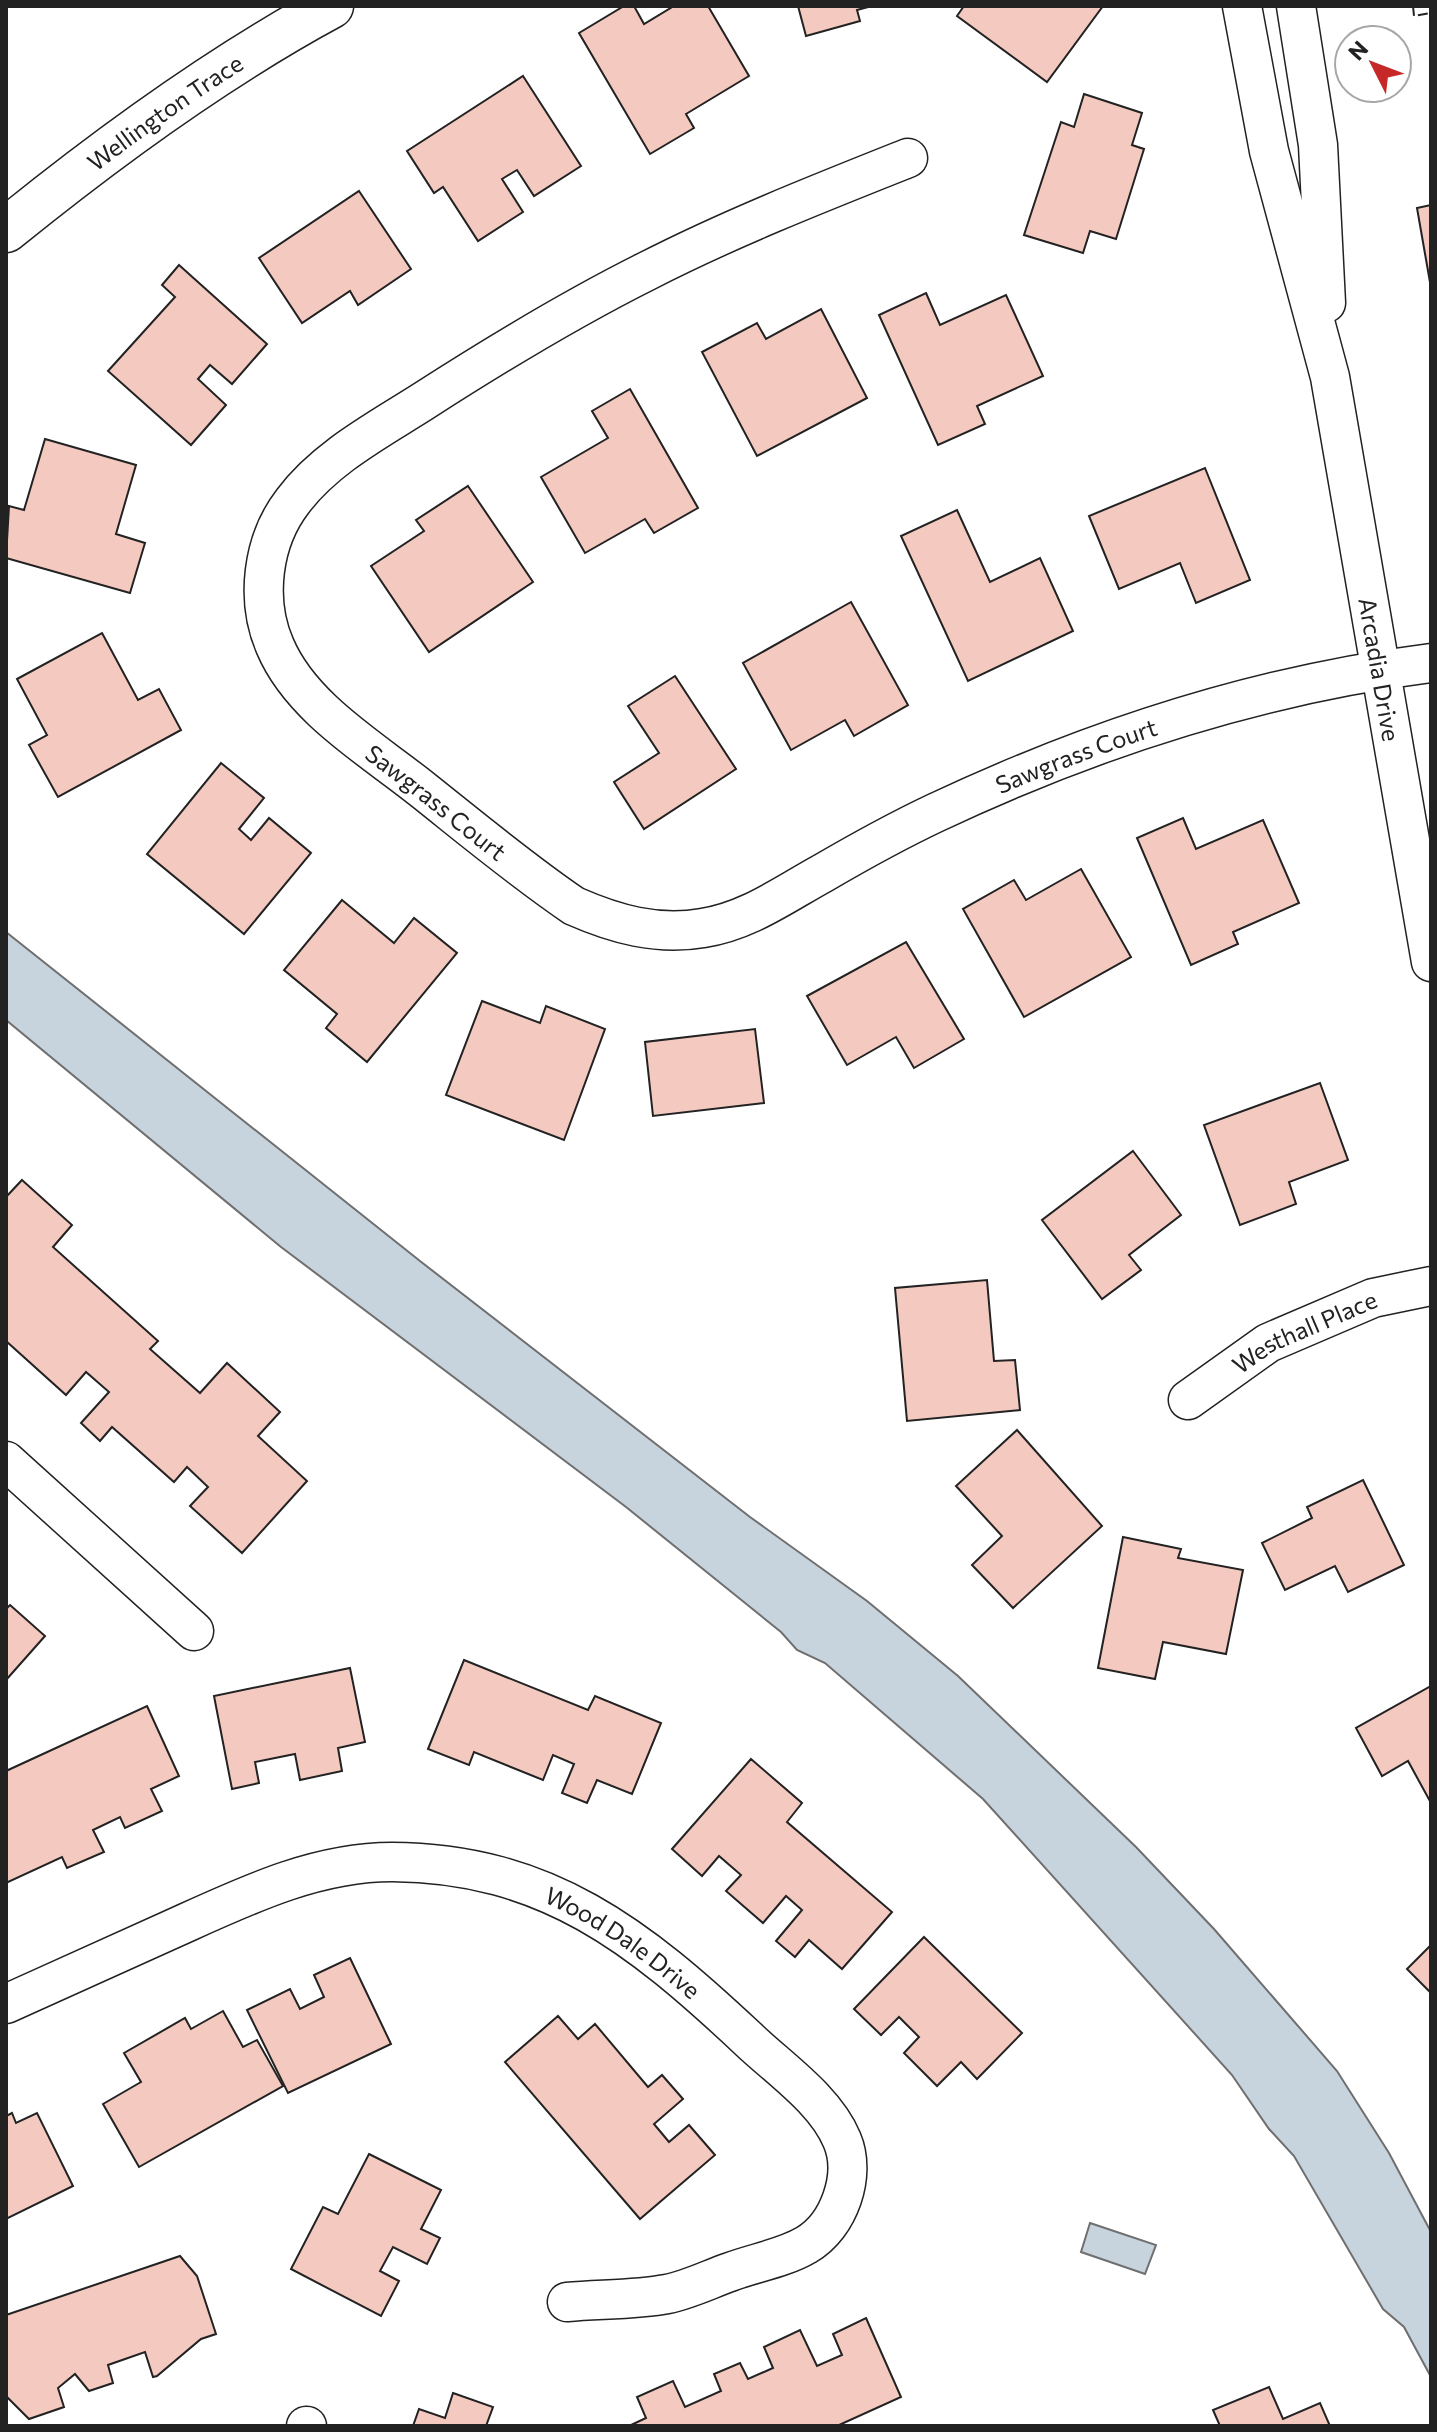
<svg xmlns="http://www.w3.org/2000/svg" width="1437" height="2432" font-family="Commissioner,sans-serif">
	<style>
		.water { fill: #c7d3dd; stroke: #6f6f6f; stroke-width: 2 }
		.building { fill: #f3c9c0; stroke: #222; stroke-width: 2 }
		.lines { fill: none; stroke-linecap: round; stroke-linejoin: round }
		.street-casing { stroke: #222; stroke-width: 41 }
		.secondary-casing { stroke: #222; stroke-width: 47 }
		.street { stroke: #fff; stroke-width: 38 }
		.secondary { stroke: #fff; stroke-width: 44 }
		.fence { stroke: #222; stroke-width: 2; stroke-dasharray: 10 4; stroke-linecap: butt }
		.labels { text-anchor: middle; dominant-baseline: central; stroke-width: 6; stroke-linejoin: round; paint-order: stroke }
		.street-label { font-size: 24px; fill: #222; stroke: #fff }
	</style>
	<rect width="100%" height="100%" fill="#fff"/>
	<g class="water">
		<path d="M6,932L420,1261L750,1517L867,1601L958,1676L1136,1847L1214,1929L1337,2071L1389,2153L1431,2232V2377L1404,2327L1383,2309L1294,2156L1269,2129L1232,2075L983,1799L825,1663L797,1650L781,1632L626,1507L281,1247L6,1020Z"/>
		<path d="M1090,2223L1156,2245L1145,2274L1081,2252Z"/>
	</g>
	<g class="building">
		<path d="M624,6H634L644,24L674,6H708L749,76L686,114L694,128L650,154L579,33Z"/>
		<path d="M798,6H872L857,10L860,21L806,36Z"/>
		<path d="M964,6H1103L1047,82L957,16Z"/>
		<path d="M523,76L581,166L534,196L517,170L502,179L523,212L478,241L443,187L434,193L407,151Z"/>
		<path d="M1084,94L1142,113L1132,145L1144,149L1116,239L1090,231L1083,253L1024,235L1061,122L1074,127Z"/>
		<path d="M359,191L411,269L358,305L350,291L302,323L259,258Z"/>
		<path d="M1431,205V288L1417,208Z"/>
		<path d="M179,265L267,344L232,384L210,365L198,379L226,405L191,445L108,371L175,297L162,285Z"/>
		<path d="M926,293L940,325L1006,295L1043,376L977,406L985,424L938,445L879,315Z"/>
		<path d="M821,309L867,398L757,456L702,352L757,323L766,339Z"/>
		<path d="M630,389L698,508L654,533L645,519L585,553L541,477L608,438L592,411Z"/>
		<path d="M45,439L136,465L116,534L145,543L130,593L6,558L9,506L24,510Z"/>
		<path d="M1205,468L1250,580L1196,603L1180,563L1119,589L1089,516Z"/>
		<path d="M468,486L533,582L429,652L371,566L424,531L416,520Z"/>
		<path d="M957,510L990,582L1040,558L1073,631L968,681L901,536Z"/>
		<path d="M851,602L908,705L854,736L845,720L791,750L743,663Z"/>
		<path d="M102,633L138,700L159,689L181,730L58,797L29,745L47,735L17,679Z"/>
		<path d="M675,676L736,769L644,829L614,782L659,753L628,706Z"/>
		<path d="M221,763L264,798L239,829L251,840L269,818L311,853L244,934L147,854Z"/>
		<path d="M1183,818L1196,849L1263,820L1299,903L1233,932L1238,944L1191,965L1137,838Z"/>
		<path d="M1081,869L1131,957L1024,1017L963,909L1014,880L1026,900Z"/>
		<path d="M342,900L394,943L414,918L457,953L367,1062L326,1028L337,1014L284,970Z"/>
		<path d="M906,942L964,1039L914,1068L896,1037L847,1065L807,996Z"/>
		<path d="M482,1001L540,1023L546,1006L605,1029L564,1140L446,1095Z"/>
		<path d="M755,1029L764,1103L653,1116L645,1042Z"/>
		<path d="M1320,1083L1348,1160L1289,1182L1296,1204L1240,1225L1204,1125Z"/>
		<path d="M1133,1151L1181,1215L1129,1255L1141,1270L1102,1299L1042,1220Z"/>
		<path d="M22,1180L72,1225L53,1247L158,1341L150,1349L200,1393L227,1363L280,1412L258,1436L307,1481L242,1553L190,1506L208,1487L187,1467L174,1482L112,1427L100,1441L81,1423L109,1392L86,1372L66,1395L6,1341V1197Z"/>
		<path d="M987,1280L994,1361L1015,1360L1020,1410L907,1421L895,1288Z"/>
		<path d="M1017,1430L1102,1526L1013,1608L972,1565L1002,1536L956,1486Z"/>
		<path d="M1363,1480L1404,1565L1348,1592L1335,1566L1285,1590L1262,1543L1312,1518L1307,1507Z"/>
		<path d="M1123,1537L1181,1549L1178,1558L1243,1570L1226,1654L1163,1642L1155,1679L1098,1668Z"/>
		<path d="M10,1605L45,1636L6,1680V1609Z"/>
		<path d="M464,1660L588,1710L595,1696L661,1723L632,1794L597,1780L587,1803L562,1793L574,1764L553,1755L543,1780L474,1752L469,1765L428,1749Z"/>
		<path d="M350,1668L365,1742L338,1748L342,1771L300,1780L295,1754L255,1762L259,1783L232,1789L214,1696Z"/>
		<path d="M1431,1686V1803L1408,1761L1382,1776L1356,1728Z"/>
		<path d="M147,1706L179,1776L151,1789L162,1811L125,1828L120,1817L93,1830L104,1852L67,1868L62,1857L6,1883V1771Z"/>
		<path d="M751,1759L802,1803L787,1822L892,1912L842,1969L809,1940L795,1957L776,1941L802,1910L786,1896L763,1923L726,1891L741,1875L719,1856L702,1876L672,1849Z"/>
		<path d="M924,1937L1022,2033L977,2079L961,2062L937,2086L904,2053L919,2037L899,2017L881,2035L854,2009Z"/>
		<path d="M1431,1945V1993L1407,1969Z"/>
		<path d="M350,1958L391,2044L288,2093L247,2010L290,1989L300,2009L324,1997L314,1975Z"/>
		<path d="M223,2011L243,2047L257,2040L283,2086L139,2167L103,2104L141,2082L124,2053L185,2018L191,2029Z"/>
		<path d="M558,2016L578,2039L595,2024L648,2087L662,2075L683,2099L654,2124L669,2142L689,2125L715,2155L640,2219L505,2062Z"/>
		<path d="M12,2113L16,2123L37,2113L73,2186L6,2219V2116Z"/>
		<path d="M369,2154L441,2190L421,2229L440,2238L427,2264L393,2247L380,2271L399,2281L381,2316L291,2269L323,2207L338,2214Z"/>
		<path d="M180,2256L197,2276L216,2334L201,2339L157,2376L153,2377L145,2352L108,2365L113,2383L89,2391L75,2374L58,2388L64,2407L29,2419L6,2396V2315Z"/>
		<path d="M866,2318L901,2397L837,2426H629L646,2418L637,2397L673,2381L685,2407L721,2391L714,2374L740,2363L748,2379L773,2368L764,2347L800,2330L817,2366L842,2355L833,2334Z"/>
		<path d="M1269,2387L1283,2419L1320,2403L1330,2426H1220L1213,2410Z"/>
		<path d="M453,2393L493,2407L486,2426H413L419,2409L445,2418Z"/>
	</g>
	<g class="lines">
		<defs>
			<g id="street">
				<path id="s1" d="M1242,6L1269,151L1330,377L1431,962"/>
				<path d="M1296,6L1318,145L1326,303"/>
				<path id="s2" d="M908,158C820,193 731,228 647,271C569,310 495,355 422,402C378,430 325,458 293,501C262,541 255,600 275,646C301,708 372,749 423,790C472,829 521,870 574,906C615,924 657,936 703,928C748,921 783,895 823,873C859,852 897,831 935,813C1092,739 1258,685 1431,663"/>
				<path id="s3" d="M1188,1400L1268,1343L1373,1298L1431,1286"/>
				<path d="M6,1461L194,1631"/>
				<path id="s4" d="M6,2004C61,1979 116,1954 170,1930C241,1898 313,1862 392,1862C547,1863 639,1937 747,2038C778,2068 825,2099 842,2140C857,2175 839,2226 806,2245C784,2258 754,2263 730,2272C710,2279 688,2290 667,2294C635,2300 600,2299 567,2302"/>
				<path d="M306,2426H307"/>
			</g>
			<g id="secondary">
				<path id="s5" d="M6,230C107,148 216,68 331,6"/>
			</g>
		</defs>
		<use href="#street" class="street-casing"/>
		<use href="#secondary" class="secondary-casing"/>
		<use href="#street" class="street"/>
		<use href="#secondary" class="secondary"/>
		<path class="fence" d="M1413,6L1414,16L1431,13"/>
	</g>
	<g class="labels">
		<g class="street-label">
			<text stroke="none"><textPath href="#s5" startOffset="198">Wellington Trace</textPath></text>
			<text stroke="none"><textPath href="#s1" startOffset="678">Arcadia Drive</textPath></text>
			<text stroke="none"><textPath href="#s2" startOffset="1806">Sawgrass Court</textPath></text>
			<text stroke="none"><textPath href="#s2" startOffset="1088">Sawgrass Court</textPath></text>
			<text stroke="none"><textPath href="#s3" startOffset="136">Westhall Place</textPath></text>
			<text stroke="none"><textPath href="#s4" startOffset="664">Wood Dale Drive</textPath></text>
		</g>
	</g>
	<rect width="1437" height="2432" fill="none" stroke="#222222" stroke-width="16"/>
	<g transform="translate(1373 64) rotate(312)"><circle r="38" fill="#ffffff" stroke="#a7a7a7" stroke-width="2"/>
	<path d="M0-6L14 30L0 20L-14 30Z" fill="#c62828"/>
	<text y="-12" font-size="22" font-weight="bold" text-anchor="middle" fill="#222222">N</text>
	</g>
</svg>
